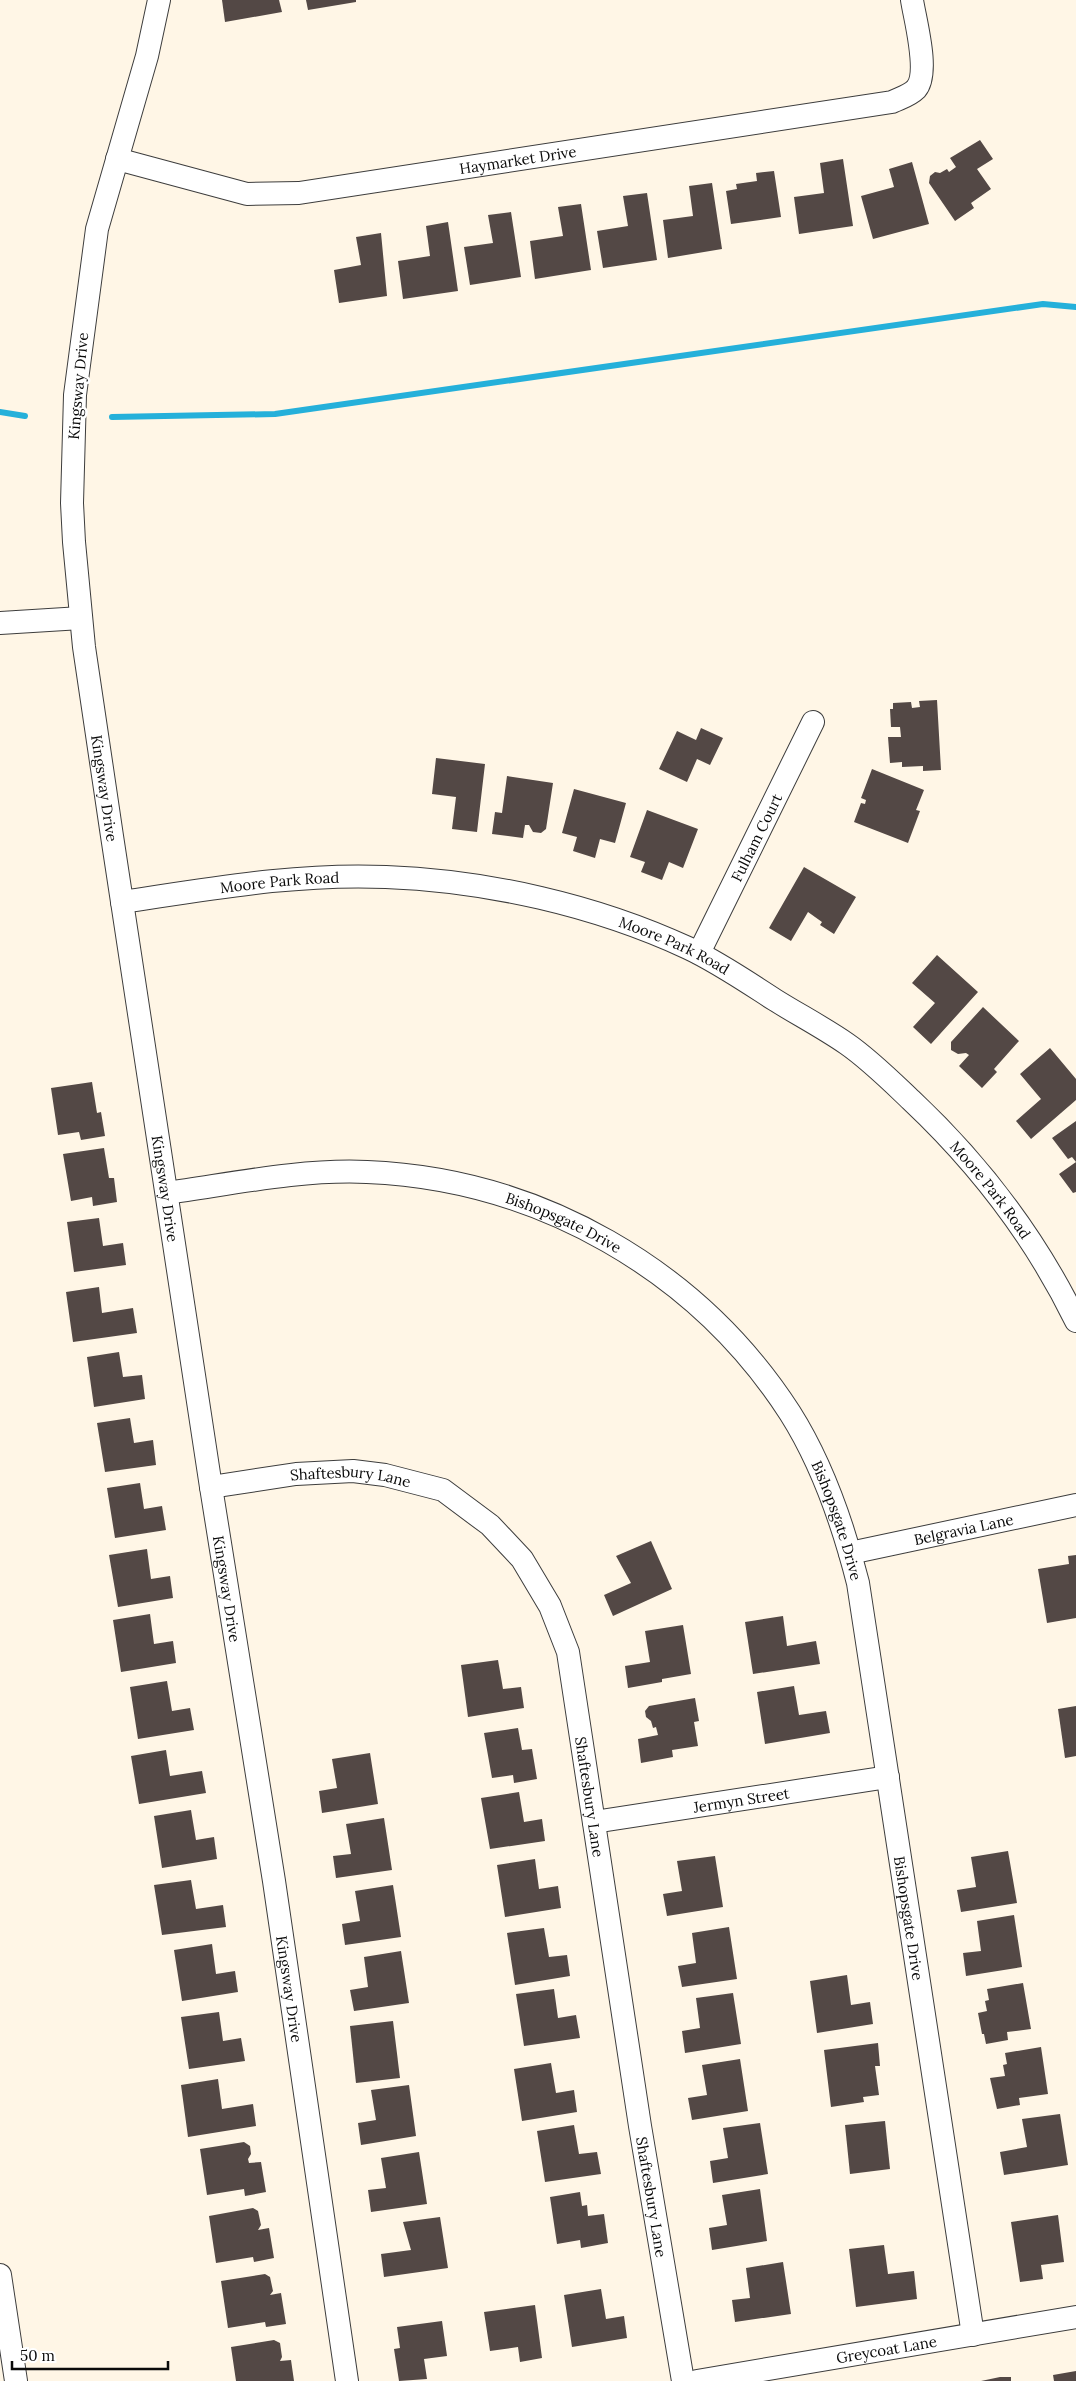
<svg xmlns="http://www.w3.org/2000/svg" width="1076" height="2381" font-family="Lora,serif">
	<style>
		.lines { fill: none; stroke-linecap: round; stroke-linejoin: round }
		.stream { stroke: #25b0da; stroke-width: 6 }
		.building { fill: #534845 }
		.minor-casing { stroke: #3d3d3d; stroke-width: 24 }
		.minor { stroke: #fff; stroke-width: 22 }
		.labels { text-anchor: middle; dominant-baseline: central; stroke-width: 5; stroke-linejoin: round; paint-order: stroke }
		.street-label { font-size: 15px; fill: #0a0a0a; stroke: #fff }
	</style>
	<rect width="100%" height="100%" fill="#fff6e6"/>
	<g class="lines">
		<g class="stream">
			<path d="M0,412L25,416"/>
			<path d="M112,417L275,414L1043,304L1076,307"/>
		</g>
	</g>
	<g class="building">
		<path d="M222,0H279L282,12L225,22Z"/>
		<path d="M306,0H356V2L308,10Z"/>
		<path d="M980,140L993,159L977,169L991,189L971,203L974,208L955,221L929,183L930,176L935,172L940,173L947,169L949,172L956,167L950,158Z"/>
		<path d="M843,159L853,226L799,234L794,197L824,193L820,163Z"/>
		<path d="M912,162L929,224L873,239L861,196L894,187L889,169Z"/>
		<path d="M774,171L781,217L731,224L726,191L737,189L736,184L757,181L756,173Z"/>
		<path d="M712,183L722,249L668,258L663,220L693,216L689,186Z"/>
		<path d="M647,193L657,260L603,268L597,231L628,226L623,196Z"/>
		<path d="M581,204L591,270L535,279L530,241L563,236L558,207Z"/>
		<path d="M511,212L521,277L470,285L464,247L493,243L488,215Z"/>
		<path d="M448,222L458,291L403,299L398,261L430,256L426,226Z"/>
		<path d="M381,233L387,296L339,303L334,270L361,265L356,237Z"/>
		<path d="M937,700L941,770L923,771V766L902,767V762L890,763L888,737H901L900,727H891L890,709H893V703L911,702L912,708L920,707L919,701Z"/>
		<path d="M701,728L723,738L710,765L697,759L687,782L659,769L677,731L696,740Z"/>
		<path d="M436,758L485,764L477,832L452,829L456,797L432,794Z"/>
		<path d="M872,769L924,790L916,810L920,811L908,843L854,822L861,803L865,804L866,800L861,798Z"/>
		<path d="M507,776L553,783L546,829L541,833L533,832L529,825H525L523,838L492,834L495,812L502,813Z"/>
		<path d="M574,789L626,803L615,843L600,839L595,858L573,851L577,837L562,833Z"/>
		<path d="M647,810L698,829L683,868L669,862L662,880L641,872L645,862L630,857Z"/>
		<path d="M804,867L856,897L834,934L820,925L822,922L808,912L791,941L769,928Z"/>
		<path d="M937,955L978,992L931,1044L913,1027L935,1003L912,983Z"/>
		<path d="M983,1007L1019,1041L994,1069L997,1072L982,1088L959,1066L969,1055L966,1053L958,1054L951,1050V1042Z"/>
		<path d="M1050,1048L1076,1079V1100L1031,1139L1016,1121L1041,1099L1020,1074Z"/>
		<path d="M92,1082L97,1113L101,1112L105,1136L81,1140L79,1132L58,1135L51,1088Z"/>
		<path d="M1076,1121V1192L1073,1193L1059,1174L1076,1162L1072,1157L1068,1159L1052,1138Z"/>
		<path d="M104,1148L109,1178H114L117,1202L93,1206L92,1197L71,1201L63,1154Z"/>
		<path d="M99,1218L103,1246L123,1243L126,1265L74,1272L67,1222Z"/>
		<path d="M99,1287L102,1313L133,1308L137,1333L73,1342L66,1292Z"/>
		<path d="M119,1352L123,1377L142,1375L145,1399L94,1407L87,1357Z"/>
		<path d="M130,1418L134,1443L153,1440L156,1465L105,1472L97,1423Z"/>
		<path d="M140,1483L144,1509L162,1506L166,1530L115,1538L107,1488Z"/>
		<path d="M651,1541L672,1589L613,1616L604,1595L631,1583L616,1556Z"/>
		<path d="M147,1549L151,1579L170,1576L173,1598L118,1607L109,1555Z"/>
		<path d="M1076,1555V1618L1047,1623L1038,1569L1069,1564L1068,1556Z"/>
		<path d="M150,1614L154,1644L173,1641L176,1663L121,1672L113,1620Z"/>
		<path d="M783,1616L787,1646L816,1641L820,1664L753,1674L745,1622Z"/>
		<path d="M683,1625L691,1674L662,1679V1682L628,1688L625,1666L650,1662L645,1631Z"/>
		<path d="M498,1660L503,1689L521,1687L524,1708L468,1717L461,1665Z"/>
		<path d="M167,1681L172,1711L190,1708L194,1730L138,1739L130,1687Z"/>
		<path d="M794,1686L799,1715L826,1711L830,1733L765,1744L757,1692Z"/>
		<path d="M695,1698L699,1721L694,1722L698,1746L672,1750L673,1757L641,1763L638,1739L658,1735L656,1727L653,1728L651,1721L646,1717L645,1711L649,1706Z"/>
		<path d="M1076,1706V1756L1065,1758L1058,1709Z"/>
		<path d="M518,1728L522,1750L532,1749L537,1779L514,1783L513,1775L492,1778L484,1733Z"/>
		<path d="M166,1750L170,1776L202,1771L206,1793L139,1804L131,1756Z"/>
		<path d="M370,1753L378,1804L322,1813L319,1791L337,1788L332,1759Z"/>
		<path d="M519,1792L524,1822L542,1819L545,1841L490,1849L481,1798Z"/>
		<path d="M191,1810L196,1840L214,1837L217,1859L162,1868L154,1816Z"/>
		<path d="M384,1818L392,1870L336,1878L333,1856L351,1854L346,1824Z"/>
		<path d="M1008,1851L1017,1903L961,1912L957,1890L976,1887L971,1857Z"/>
		<path d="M715,1856L723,1907L667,1916L663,1894L682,1891L677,1861Z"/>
		<path d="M535,1859L539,1889L558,1886L561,1908L505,1917L497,1865Z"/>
		<path d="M191,1880L196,1909L223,1905L226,1927L162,1935L154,1885Z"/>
		<path d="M393,1885L401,1937L345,1945L342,1924L360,1921L355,1891Z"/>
		<path d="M1014,1915L1022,1967L966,1976L963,1953L981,1951L977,1921Z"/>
		<path d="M729,1927L737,1979L682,1987L678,1966L696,1963L692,1933Z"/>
		<path d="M544,1928L549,1957L567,1955L570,1976L515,1985L507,1933Z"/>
		<path d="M212,1944L216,1974L235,1971L238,1992L182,2001L174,1950Z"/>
		<path d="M401,1951L409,2003L354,2011L350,1990L368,1987L364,1957Z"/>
		<path d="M847,1975L851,2005L870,2002L873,2024L817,2033L810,1981Z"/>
		<path d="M1023,1983L1031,2029L1007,2032L1008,2040L986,2044L984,2034H982L978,2013L987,2011L985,2001L989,2000L987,1989Z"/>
		<path d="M554,1989L558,2018L576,2015L580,2038L524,2046L516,1994Z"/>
		<path d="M733,1993L741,2044L685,2053L682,2031L700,2028L696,1998Z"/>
		<path d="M219,2012L223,2041L241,2038L245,2061L189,2069L181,2017Z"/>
		<path d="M393,2021L400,2078L356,2083L350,2026Z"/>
		<path d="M878,2043L880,2066H875L879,2095L863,2097L864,2102L831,2107L824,2050Z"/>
		<path d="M1041,2047L1048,2094L1019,2098L1020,2105L997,2109L990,2078L1005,2076L1003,2065L1007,2064L1005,2053Z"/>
		<path d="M740,2059L748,2111L692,2120L688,2098L707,2095L702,2065Z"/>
		<path d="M551,2063L556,2093L574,2090L577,2112L522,2121L514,2069Z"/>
		<path d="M218,2079L222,2109L253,2104L256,2126L188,2137L181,2085Z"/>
		<path d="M409,2085L416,2136L361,2145L358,2123L376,2120L371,2090Z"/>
		<path d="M1060,2114L1068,2165L1004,2175L1000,2152L1027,2147L1022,2119Z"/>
		<path d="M885,2121L890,2169L850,2174L845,2125Z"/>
		<path d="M760,2123L768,2174L713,2183L710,2161L728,2158L723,2128Z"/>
		<path d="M574,2125L579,2154L597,2152L601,2174L545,2182L537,2131Z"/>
		<path d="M244,2142L250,2146L251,2154L248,2159L249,2163L261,2162L266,2192L245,2196L244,2189L207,2195L200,2149Z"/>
		<path d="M419,2152L427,2204L371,2212L368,2190L386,2188L381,2158Z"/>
		<path d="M760,2189L767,2241L712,2250L709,2228L727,2225L722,2195Z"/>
		<path d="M580,2192L582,2206L587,2205L588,2216L604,2214L608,2243L581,2248L580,2240L557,2244L550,2197Z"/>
		<path d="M253,2208L258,2211L261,2225L258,2230L269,2228L274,2258L254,2262L253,2257L216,2263L209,2216Z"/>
		<path d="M1058,2215L1064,2262L1041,2265L1043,2279L1020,2282L1011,2222Z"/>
		<path d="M440,2217L448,2268L384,2277L381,2254L411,2250L403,2222Z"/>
		<path d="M884,2245L888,2274L914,2271L917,2299L856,2307L849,2249Z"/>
		<path d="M783,2262L791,2314L735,2322L732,2300L750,2298L746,2268Z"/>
		<path d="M265,2274L270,2277L273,2291L270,2295L281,2293L286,2324L266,2327L265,2322L228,2328L221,2281Z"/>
		<path d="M601,2289L606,2319L624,2316L627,2338L572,2347L564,2295Z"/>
		<path d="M535,2305L542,2358L520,2362L518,2347L490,2351L484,2312Z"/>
		<path d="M442,2321L447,2356L424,2359L427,2379L399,2381L394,2349L400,2348L397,2327Z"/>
		<path d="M274,2340L280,2343L282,2357L280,2361L291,2360L294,2381H236L231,2347Z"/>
		<path d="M1076,2371V2381H1054L1053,2375Z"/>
		<path d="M1000,2377H1011V2381H981Z"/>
	</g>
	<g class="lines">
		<defs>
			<g id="minor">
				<path id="s1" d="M159,0L147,56L97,229L75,395L72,503L74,542L84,647L112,836L211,1487L274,1881L347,2381"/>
				<path id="s2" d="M117,159L247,194L299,193L892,102C900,98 909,96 916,89C930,73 915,20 912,0"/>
				<path d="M0,623L81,618"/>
				<path id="s3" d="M122,902C210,889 297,873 386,877C488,881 595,905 688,948C718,962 747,982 775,1000C799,1015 824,1028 847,1044C870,1060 891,1081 911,1100C979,1164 1035,1237 1076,1321"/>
				<path id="s4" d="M699,953L813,722"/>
				<path id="s5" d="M167,1193C232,1184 300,1169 367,1172C538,1179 697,1269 790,1413C823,1465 843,1524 858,1583L973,2335"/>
				<path id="s6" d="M211,1487L296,1474L353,1471L385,1475L443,1490L490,1525L522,1559L550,1606L568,1652L640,2126L683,2381"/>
				<path id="s7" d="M850,1553L1076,1505"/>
				<path id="s8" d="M594,1822L888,1777"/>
				<path d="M0,2275L16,2381"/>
				<path id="s9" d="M697,2381L1076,2317"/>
			</g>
		</defs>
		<use href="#minor" class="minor-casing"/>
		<use href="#minor" class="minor"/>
	</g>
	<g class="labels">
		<g class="street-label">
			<text stroke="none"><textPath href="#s2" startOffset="408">Haymarket Drive</textPath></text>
			<text transform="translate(78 386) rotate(-85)">Kingsway Drive</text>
			<text stroke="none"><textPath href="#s1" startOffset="800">Kingsway Drive</textPath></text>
			<text stroke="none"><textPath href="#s4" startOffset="129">Fulham Court</textPath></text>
			<text stroke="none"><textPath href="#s3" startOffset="159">Moore Park Road</textPath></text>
			<text stroke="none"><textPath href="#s3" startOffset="564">Moore Park Road</textPath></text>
			<text stroke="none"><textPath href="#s1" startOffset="1205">Kingsway Drive</textPath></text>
			<text stroke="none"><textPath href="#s3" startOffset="969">Moore Park Road</textPath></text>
			<text stroke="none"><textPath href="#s5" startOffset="406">Bishopsgate Drive</textPath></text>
			<text stroke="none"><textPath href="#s6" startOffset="141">Shaftesbury Lane</textPath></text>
			<text stroke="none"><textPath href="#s5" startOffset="825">Bishopsgate Drive</textPath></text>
			<text stroke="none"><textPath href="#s7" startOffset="116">Belgravia Lane</textPath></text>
			<text stroke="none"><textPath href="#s1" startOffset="1610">Kingsway Drive</textPath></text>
			<text stroke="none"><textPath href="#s6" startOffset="591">Shaftesbury Lane</textPath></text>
			<text stroke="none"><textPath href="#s8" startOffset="149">Jermyn Street</textPath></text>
			<text stroke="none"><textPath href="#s5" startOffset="1230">Bishopsgate Drive</textPath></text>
			<text stroke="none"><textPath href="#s1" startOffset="2015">Kingsway Drive</textPath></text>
			<text stroke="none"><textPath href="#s6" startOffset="996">Shaftesbury Lane</textPath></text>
			<text stroke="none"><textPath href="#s9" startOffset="192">Greycoat Lane</textPath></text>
		</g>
	</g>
	<path d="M12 2361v8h156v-8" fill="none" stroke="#0a0a0a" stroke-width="2.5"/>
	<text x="20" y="2361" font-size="15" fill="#0a0a0a" stroke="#ffffff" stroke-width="4" paint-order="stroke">50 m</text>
</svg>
